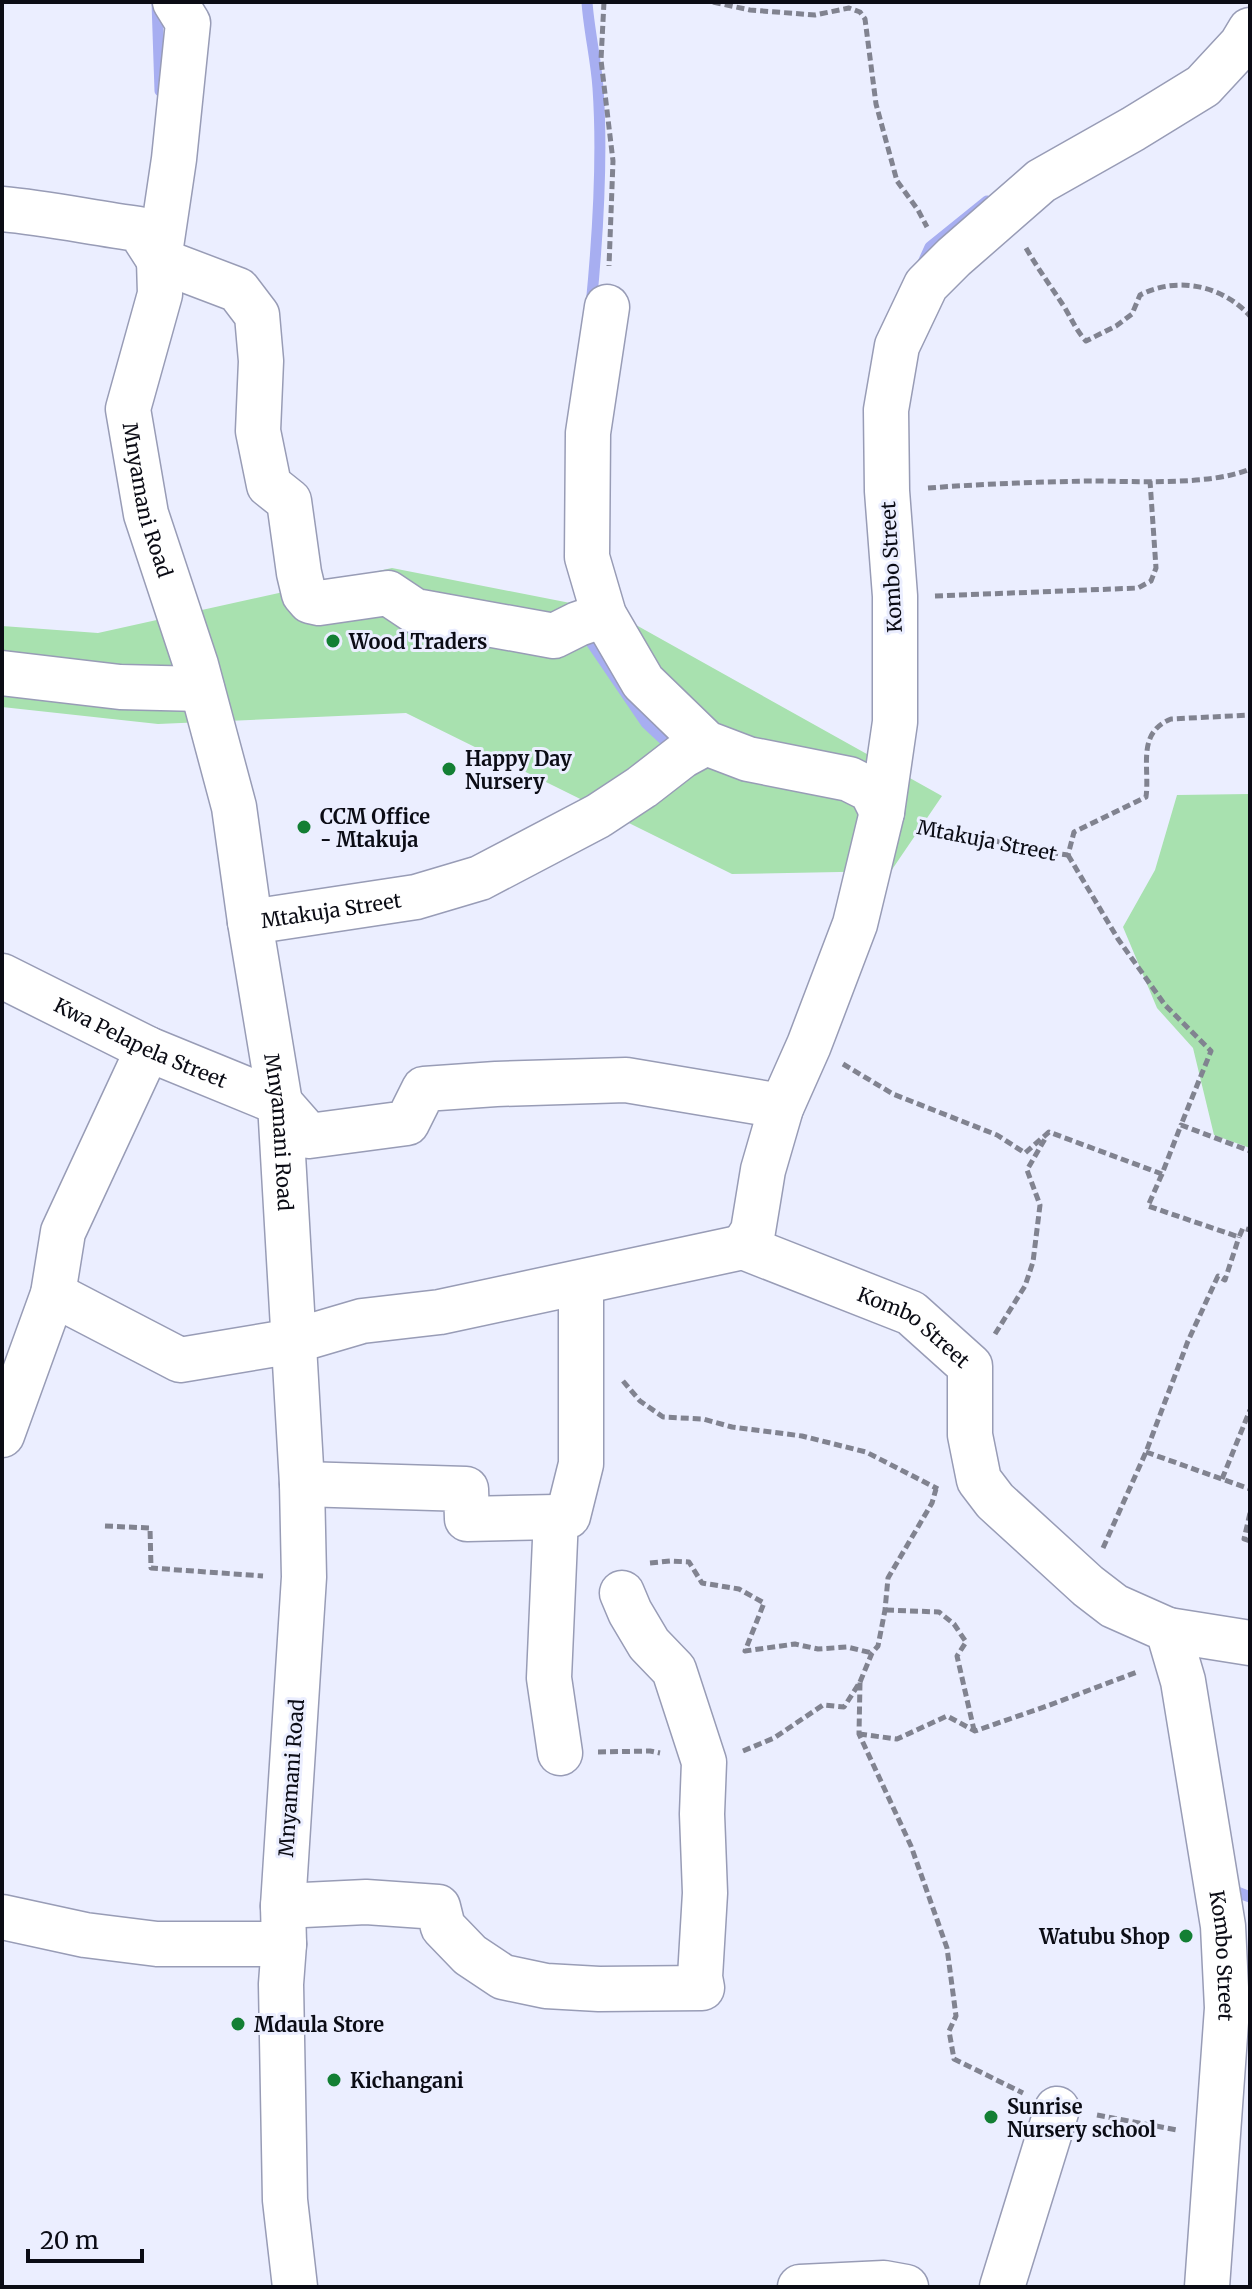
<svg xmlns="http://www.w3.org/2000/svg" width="1252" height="2289" font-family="Merriweather,serif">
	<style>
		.green { fill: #a8e1af }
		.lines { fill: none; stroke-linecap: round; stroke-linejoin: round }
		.stream { stroke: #a7aef1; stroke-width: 11 }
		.minor-casing { stroke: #989cb6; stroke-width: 47 }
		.path { stroke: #818390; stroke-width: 5; stroke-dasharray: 8 4; stroke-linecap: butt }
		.minor { stroke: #fff; stroke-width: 44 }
		.poi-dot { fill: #137f34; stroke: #ebeeff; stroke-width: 3 }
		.labels { text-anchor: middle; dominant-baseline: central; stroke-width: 6; stroke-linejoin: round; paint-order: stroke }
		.street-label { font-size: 20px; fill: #0b0c15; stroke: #ebeeff }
		.poi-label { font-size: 20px; font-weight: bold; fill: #0b0c15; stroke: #ebeeff; text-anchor: start }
	</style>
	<rect width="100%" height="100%" fill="#ebeeff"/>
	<g class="green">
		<path d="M392,568L611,611L942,796L891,871L732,874L406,713L158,724L2,707V626L98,633Z"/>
		<path d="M1250,794V1148L1214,1135L1193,1048L1157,1008L1123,927L1155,870L1177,795Z"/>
	</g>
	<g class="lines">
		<g class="stream">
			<path d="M157,2L160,91"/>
			<path d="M587,2C589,31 596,59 598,88C603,160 598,235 591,306"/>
			<path d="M921,267L930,247L987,201"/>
			<path d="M584,632L646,723L676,751"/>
			<path d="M1230,1885L1237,1892L1250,1897"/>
		</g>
		<defs>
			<g id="minor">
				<path id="s1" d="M175,2L188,23L174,159L159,260L160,294L128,409L146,514L196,665L234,807L250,922L280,1103L302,1484L304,1577L283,1906L284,1944L281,1984L285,2200L295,2287"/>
				<path d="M2,209C48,213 93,223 139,229L159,260L238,290L257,315L261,361L258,431L269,485L289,501L299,573L304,594L310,601L319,603L388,593L415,611L554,636L578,624L604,615"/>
				<path d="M607,307L588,433L587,557L604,615L643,682L706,743L748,759L849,779L871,790L882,812"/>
				<path d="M2,673L120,687L202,689"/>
				<path id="s2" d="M250,922L416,897L480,878L598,816L642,787L682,756L706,743"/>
				<path id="s3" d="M2,976L148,1049L280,1103L309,1136L407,1123L424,1089L496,1084L626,1080L775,1105L781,1108"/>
				<path d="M743,1247L753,1231L763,1170L781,1108L809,1045L855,924L882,812L895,722V596L887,491L886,410L897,346L926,285L954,257L1041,181L1133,129L1203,86L1241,45L1250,30"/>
				<path id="s4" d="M53,1294L180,1360L294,1341L362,1321L440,1312L743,1247L911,1313L970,1366V1435L979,1480L995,1501L1088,1586L1114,1606L1168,1630L1183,1681L1223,1926L1227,2008L1207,2287"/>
				<path d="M2,1435L53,1294L63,1232L148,1049"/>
				<path d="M302,1484L466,1489L467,1519L556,1517"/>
				<path d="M1168,1630L1250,1643"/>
				<path d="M560,1753L549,1678L556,1517L568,1516L581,1464V1283"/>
				<path d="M283,1906L366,1902L438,1907L443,1927L470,1955L503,1977L546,1986L599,1989L702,1988L700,1977L705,1893L702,1814L704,1762L674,1670L649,1644L630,1612L622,1593"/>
				<path d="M2,1917L85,1935L157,1944H284"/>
				<path d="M800,2287L884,2283L906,2287"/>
				<path d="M1002,2287L1057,2109"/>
			</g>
		</defs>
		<use href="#minor" class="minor-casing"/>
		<g class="path">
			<path d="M604,2L601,60L613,161L609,266"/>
			<path d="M713,2L750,10L815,15L849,8L860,12L865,19L876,104L897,181L918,210L927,227"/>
			<path d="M1026,248C1038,269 1052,288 1065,308C1072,320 1076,330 1086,341L1116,326L1132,314L1140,295C1177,276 1222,285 1250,316"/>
			<path d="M928,488C982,484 1036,482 1090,481C1135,481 1210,486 1250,469"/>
			<path d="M935,596L1138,588L1151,581L1156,568L1150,481"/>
			<path d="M921,828L994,840L1011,847L1068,855L1074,832L1146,797C1150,767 1136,733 1171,719L1250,715"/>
			<path d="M1068,855L1118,939L1165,1005L1211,1051L1181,1125"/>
			<path d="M843,1064L893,1094L997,1135L1025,1153L1049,1132L1162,1174L1181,1125L1250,1151"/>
			<path d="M1162,1174L1148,1206L1239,1237L1243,1228L1250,1230"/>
			<path d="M995,1334L1025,1286L1033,1262L1040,1205L1027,1170L1046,1137"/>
			<path d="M623,1381L640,1401L663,1417L703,1419L732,1427L802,1436L866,1452L938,1489"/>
			<path d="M1146,1452L1250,1489"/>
			<path d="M1222,1479L1250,1410"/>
			<path d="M1250,1513L1244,1539L1250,1541"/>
			<path d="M105,1526L150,1528L151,1568L263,1576"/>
			<path d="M1103,1548L1146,1452L1188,1341L1218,1276L1225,1280L1239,1237"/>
			<path d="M650,1563L670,1561L689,1562L702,1583L739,1589L764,1603L745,1651L795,1644L818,1649L847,1647L872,1653"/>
			<path d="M886,1610L939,1612L954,1624L966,1642L957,1656L974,1730"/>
			<path d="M860,1682L872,1653L878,1646L885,1610L888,1578L932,1503L936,1489"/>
			<path d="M859,1734L897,1739L947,1716L975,1731L1047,1706L1137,1672"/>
			<path d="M743,1751L774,1738L823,1705L844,1707L860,1682L859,1734L911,1846L947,1948L956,2016L949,2031L954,2059L1023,2093"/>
			<path d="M598,1752L650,1751L660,1753"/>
			<path d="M1097,2115L1177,2130"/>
		</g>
		<use href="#minor" class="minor"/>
	</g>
	<g class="poi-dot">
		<circle cx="333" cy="641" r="8"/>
		<circle cx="449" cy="769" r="8"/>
		<circle cx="304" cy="827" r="8"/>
		<circle cx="1186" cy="1936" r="8"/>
		<circle cx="238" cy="2024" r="8"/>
		<circle cx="334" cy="2080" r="8"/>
		<circle cx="991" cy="2117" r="8"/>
	</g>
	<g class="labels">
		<g class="street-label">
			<text stroke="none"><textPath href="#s1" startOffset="510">Mnyamani Road</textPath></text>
			<text transform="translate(891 567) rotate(-93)">Kombo Street</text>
			<text transform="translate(987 840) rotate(11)">Mtakuja Street</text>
			<text stroke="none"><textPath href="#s2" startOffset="82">Mtakuja Street</textPath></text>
			<text stroke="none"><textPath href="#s3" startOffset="154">Kwa Pelapela Street</textPath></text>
			<text stroke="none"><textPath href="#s1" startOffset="1158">Mnyamani Road</textPath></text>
			<text stroke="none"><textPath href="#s4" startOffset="908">Kombo Street</textPath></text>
			<text transform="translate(291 1778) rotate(-86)">Mnyamani Road</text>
			<text stroke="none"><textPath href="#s4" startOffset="1668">Kombo Street</textPath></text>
		</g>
		<g class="poi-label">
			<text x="349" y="641">Wood Traders</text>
			<text x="465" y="758">Happy Day<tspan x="465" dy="23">Nursery</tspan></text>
			<text x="320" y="816">CCM Office<tspan x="320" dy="23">- Mtakuja</tspan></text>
			<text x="1170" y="1936" text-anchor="end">Watubu Shop</text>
			<text x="254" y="2024">Mdaula Store</text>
			<text x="350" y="2080">Kichangani</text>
			<text x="1007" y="2106">Sunrise<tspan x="1007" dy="23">Nursery school</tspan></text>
		</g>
	</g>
	<rect width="1252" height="2289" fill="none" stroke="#0b0c15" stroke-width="8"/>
	<path d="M28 2249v12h114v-12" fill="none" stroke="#0b0c15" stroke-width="4"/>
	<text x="40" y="2249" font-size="24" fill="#0b0c15" stroke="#ebeeff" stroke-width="6" paint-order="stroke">20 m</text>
</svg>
